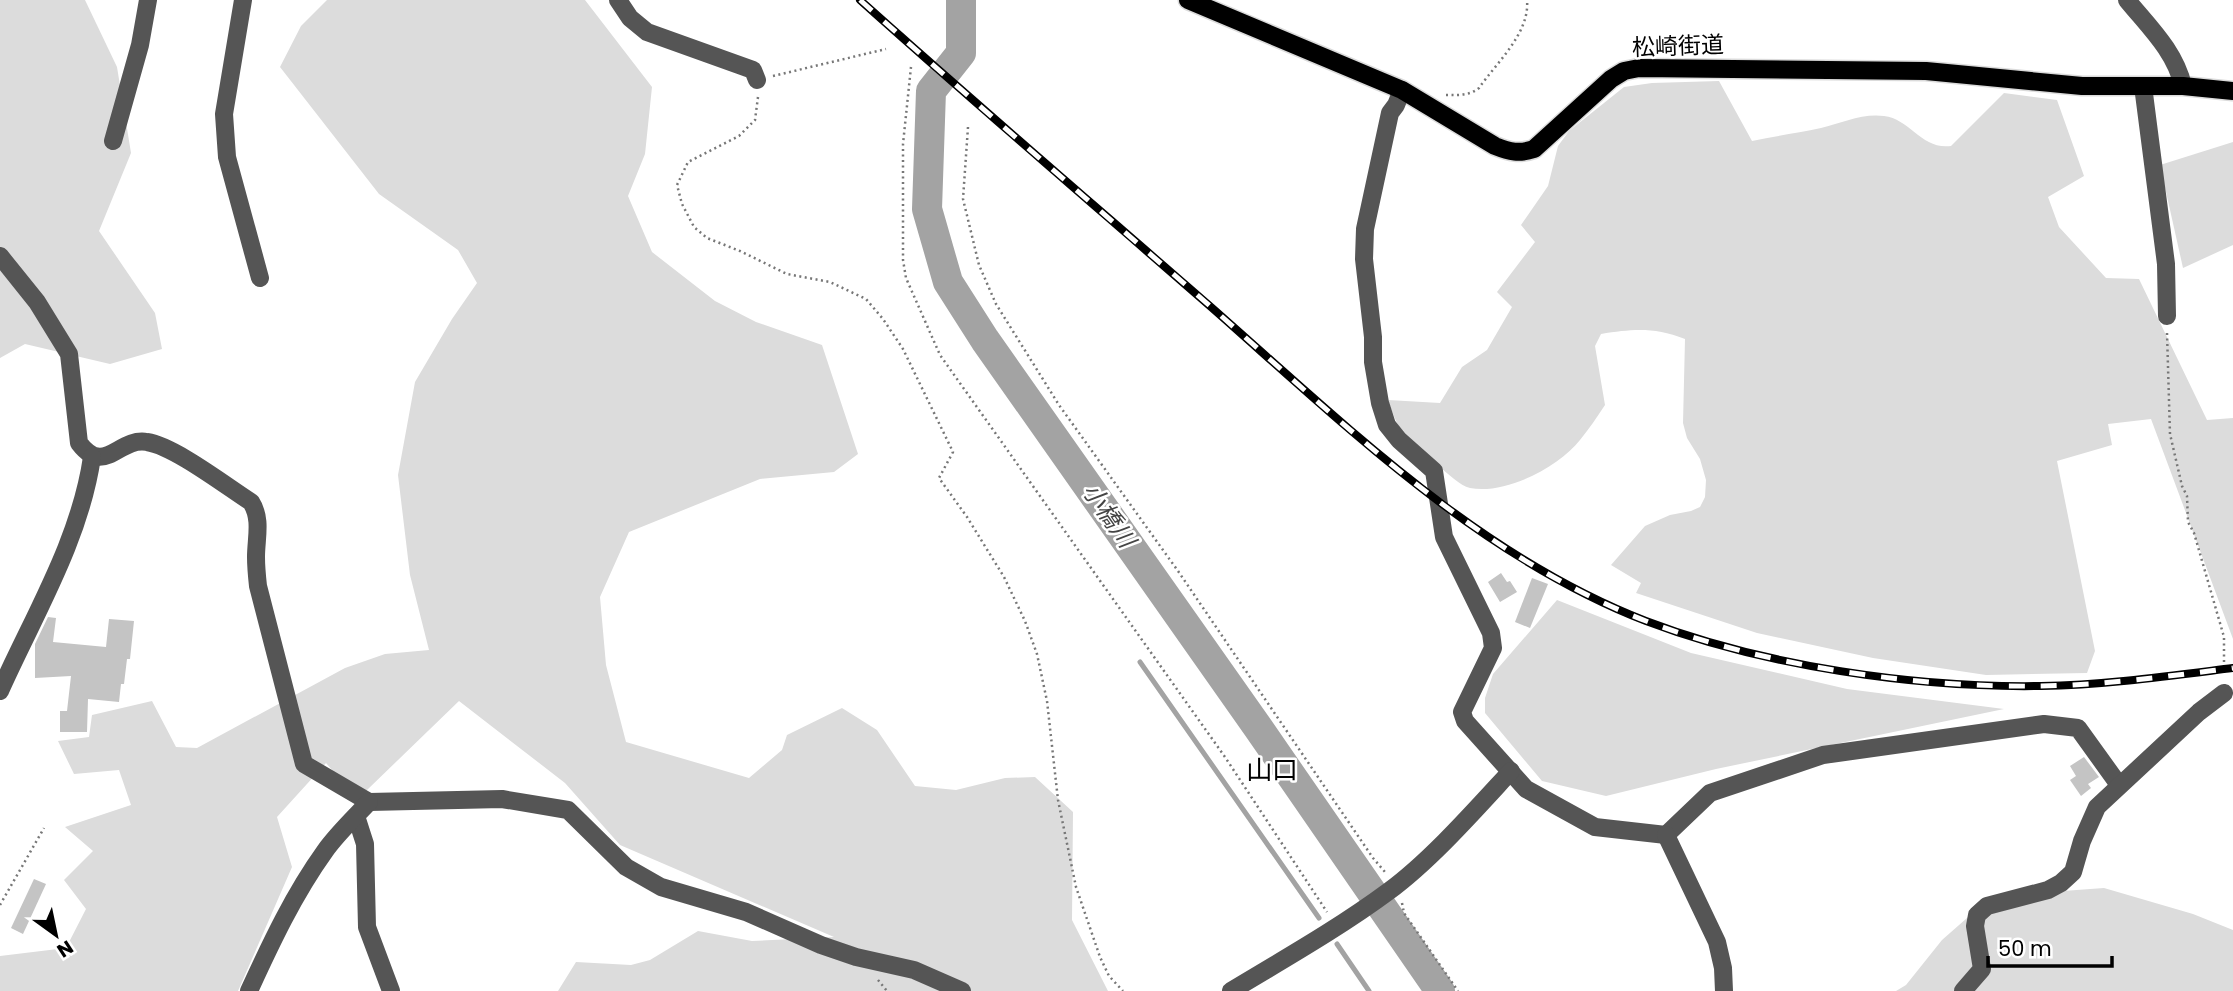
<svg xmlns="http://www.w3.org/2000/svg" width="2233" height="991" font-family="Poppins,'Noto Sans JP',sans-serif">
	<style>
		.green { fill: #dcdcdc }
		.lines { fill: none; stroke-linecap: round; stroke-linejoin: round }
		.stream { stroke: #a3a3a3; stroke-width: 5 }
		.river { stroke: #a3a3a3; stroke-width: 30 }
		.building { fill: #c4c4c4 }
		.major-casing { stroke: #dbdbdb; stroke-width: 21 }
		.path { stroke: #777; stroke-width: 2.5; stroke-dasharray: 2 3.5; stroke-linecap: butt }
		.minor { stroke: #555; stroke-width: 18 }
		.major { stroke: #000; stroke-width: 18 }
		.rail-casing { stroke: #000; stroke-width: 8 }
		.rail { stroke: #fff; stroke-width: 5; stroke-dasharray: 16; stroke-linecap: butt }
		.labels { text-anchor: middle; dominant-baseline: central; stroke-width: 5; stroke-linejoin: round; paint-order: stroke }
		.street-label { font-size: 23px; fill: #000; stroke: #fff }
		.water-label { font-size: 24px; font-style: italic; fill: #444; stroke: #fff }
		.quarter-label { font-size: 26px; fill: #000; stroke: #fff }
	</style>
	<rect width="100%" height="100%" fill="#fff"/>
	<g class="green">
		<path d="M0,0H85L117,67L131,153L99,231L155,313L162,349L110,364L25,344L0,358Z"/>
		<path d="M327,0H585L652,87L645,154L628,196L652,252L715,301L756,322L822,345L858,454L834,472L760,479L629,532L600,597L606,665L626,742L749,778L782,750L787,735L842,708L877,730L915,786L956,790L1005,778L1035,777L1073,812L1072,920L1108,991H558L576,962L631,965L650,960L698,931L752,941L834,937L620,845L565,783L459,701L367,790L351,792L326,763L277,817L292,867L238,991H0V956L66,948L86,909L64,880L93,851L65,827L131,805L119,770L74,774L58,741L89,737L92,715L152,701L176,747L197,748L345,668L385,654L429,650L410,575L398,475L415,382L452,319L477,283L458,250L379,194L280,67L301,26Z"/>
		<path d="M1719,81L1752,141C1775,136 1798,133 1821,128C1841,123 1863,113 1884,116C1910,119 1922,150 1951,146L2004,93L2057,100L2084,176L2048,197L2059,227L2106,278L2139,279L2207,420L2233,418V639L2151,419L2108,424L2112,445L2057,461L2095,651L2087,673L1986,675L1873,658L1757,633L1636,593L1641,583L1611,565L1645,526L1670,515L1691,511L1700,507L1705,497L1706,480L1700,459L1687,438L1683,423L1685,339C1654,327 1633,329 1601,334L1595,346L1605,405C1597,417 1589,429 1580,440C1559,467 1505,495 1470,488C1460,486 1448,473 1439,467C1408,443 1401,438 1388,400L1440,403L1462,367L1487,350L1512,307L1497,292L1535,242L1521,225L1548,186L1558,146L1569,131L1624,87L1652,83Z"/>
		<path d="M2233,142V245L2183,268L2160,165Z"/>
		<path d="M1557,600L1691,653L1847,689L2004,709L1716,769L1606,796L1542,781L1485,713V698L1493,674Z"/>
		<path d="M2104,888L2193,914L2233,930V991H1896L1906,985L1942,940L1992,896Z"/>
	</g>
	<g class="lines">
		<g class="stream">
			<path d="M1140,662L1319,918"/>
			<path d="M1337,944L1369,991"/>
		</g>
		<path class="river" d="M961,0V53L931,91L927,209L948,282L985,340L1259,729L1440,991"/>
	</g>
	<g class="building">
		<path d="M1501,573L1507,582L1510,581L1517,592L1500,602L1488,582Z"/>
		<path d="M1532,578L1548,584L1530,628L1515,622Z"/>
		<path d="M48,617L56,618L53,642L106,647L109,619L134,621L130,659H127L124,684H121L119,702L88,699L87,732H60V711H67L71,676L35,678V644Z"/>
		<path d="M2084,757L2099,777L2088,784L2091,788L2081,796L2070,780L2076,776L2070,766Z"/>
		<path d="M34,879L46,884L23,934L11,928Z"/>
	</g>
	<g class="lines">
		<defs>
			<path id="major" d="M1188,0L1402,90L1495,146C1510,152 1519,154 1534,149L1611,79L1624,71L1639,68L1926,71L2082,86H2183L2233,91"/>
		</defs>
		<use href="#major" class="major-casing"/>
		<g class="path">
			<path d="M911,67L903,144V260L906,278L940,355L1225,757L1327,912"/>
			<path d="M773,76L886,49"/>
			<path d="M1446,95C1458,95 1469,96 1479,88C1497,62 1530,33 1527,0"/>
			<path d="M758,97L755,120L739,136L688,162L677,185L682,204L694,227L707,238L740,251L787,274L830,282L866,299L883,319L903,349L953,452L939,478L967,517L1004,577L1025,621L1037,654L1047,701L1058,800L1076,887L1100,957L1109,976L1123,991"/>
			<path d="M968,127L963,199L979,265L996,304L1059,405L1178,571L1373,858L1385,872"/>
			<path d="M2167,333L2170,434L2182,486L2187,496L2188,522L2194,533L2224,637V675"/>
			<path d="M1402,903L1404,913L1458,991"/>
			<path d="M0,905L44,828"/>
			<path d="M878,980L887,991"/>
		</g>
		<g class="minor">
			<path d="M243,0L224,114L227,157L260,278"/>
			<path d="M618,0L630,18L647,32L753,70L757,80"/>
			<path d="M2127,0C2149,27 2175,51 2183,86"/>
			<path d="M2143,86L2166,264L2167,316"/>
			<path d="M1402,90L1396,105L1390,113L1365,229L1364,259L1373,337V362L1380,403L1387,425L1399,440L1434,471L1444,537L1491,633L1493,648L1462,712L1465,721L1526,789L1595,827L1666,835"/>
			<path d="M113,141L140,45L148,0"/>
			<path d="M0,256L37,302L69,354L79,443C105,477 118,437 147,442C174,446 226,486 251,502C262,519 256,538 256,557C256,567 257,577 258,586L304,764L369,802L502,799L568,810L626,867L661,887L746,912L821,945L856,957L914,970L962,991"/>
			<path d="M0,691C34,615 80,540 92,457"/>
			<path d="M356,816L365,844L367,927L391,991"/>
			<path d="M1666,835L1710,793L1823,755L2044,724L2078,728L2119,785"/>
			<path d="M1666,835L1717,942L1723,968L1724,991"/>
			<path d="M249,991C271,943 294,894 325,851C337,834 354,818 369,802"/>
			<path d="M1231,991C1284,959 1339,928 1389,891C1431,860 1475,810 1511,771"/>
			<path d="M1963,991L1982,969L1975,926L1977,915L1987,906L2048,890L2061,883L2073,872L2082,841L2097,807L2199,712L2224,693"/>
		</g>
		<use href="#major" class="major"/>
		<defs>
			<path id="rail" d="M860,0C976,104 1094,205 1211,307C1344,424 1478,556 1646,621C1764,666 1915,688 2041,686C2105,685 2169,676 2233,668"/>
		</defs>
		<use href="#rail" class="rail-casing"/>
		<use href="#rail" class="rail"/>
	</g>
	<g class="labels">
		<g class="street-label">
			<text transform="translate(1678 46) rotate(-2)">松崎街道</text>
		</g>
		<g class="water-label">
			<text transform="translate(1109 515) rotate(55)">小橋川</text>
		</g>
		<g class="quarter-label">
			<text x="1272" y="770">山口</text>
		</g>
	</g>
	<g transform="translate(56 935) rotate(147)" stroke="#ffffff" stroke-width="5" paint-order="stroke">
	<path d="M0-5L12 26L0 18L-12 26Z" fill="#000000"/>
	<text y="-10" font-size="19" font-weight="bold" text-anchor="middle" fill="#000000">N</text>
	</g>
	<path d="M1988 956v10h124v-10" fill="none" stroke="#000000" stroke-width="3.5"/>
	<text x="1998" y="956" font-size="21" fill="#000000" stroke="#ffffff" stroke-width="5" paint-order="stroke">50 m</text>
</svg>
